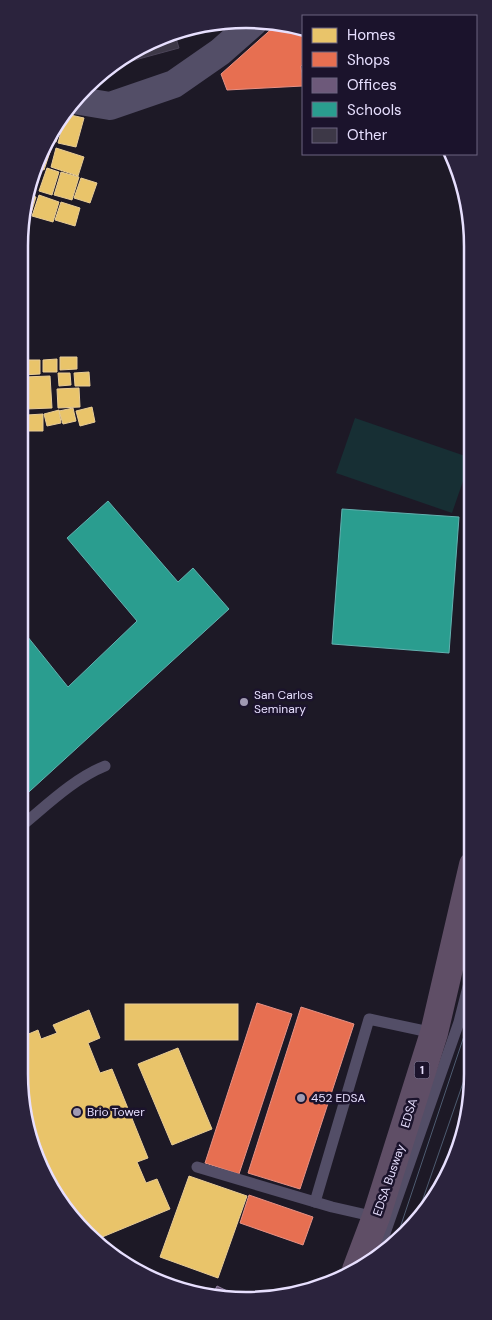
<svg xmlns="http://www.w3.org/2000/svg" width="492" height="1320" font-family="'DM Sans',sans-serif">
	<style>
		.green { fill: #172f34 }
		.homes { fill: #e9c46a; stroke: #e8cc96 }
		.shops { fill: #e76f51; stroke: #e79185 }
		.offices { fill: #6d597a; stroke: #9281a2 }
		.schools { fill: #2a9d8f; stroke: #63b1b0 }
		.building { fill: #3d3847; stroke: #4b4458 }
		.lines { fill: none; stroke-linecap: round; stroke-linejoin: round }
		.service { stroke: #534e67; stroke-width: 11 }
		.tertiary { stroke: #534e67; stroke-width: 28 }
		.trunk { stroke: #5f4e66; stroke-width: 28 }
		.tram { stroke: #4d5b70; stroke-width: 1 }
		.poi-dot { fill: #a09ab2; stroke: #1b132c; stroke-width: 2 }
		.labels { text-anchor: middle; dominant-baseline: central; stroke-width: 5; stroke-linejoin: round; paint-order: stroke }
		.shield { fill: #1b132c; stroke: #aaa2bf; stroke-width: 1 }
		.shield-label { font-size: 11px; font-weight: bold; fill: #e7dffe }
		.poi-label { font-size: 12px; fill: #e7dffe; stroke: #1b132c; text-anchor: start }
		.street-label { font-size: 12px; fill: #e7dffe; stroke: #1b132c }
		.rim { fill: none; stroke: #e7dffe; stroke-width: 2.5 }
	</style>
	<rect width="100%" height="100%" fill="#1d1926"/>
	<path class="green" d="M355,418L471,458L452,513L336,473Z"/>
	<g class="homes">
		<path d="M63,114L64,115L56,142L50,140Z"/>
		<path d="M66,114L84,118L76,147L58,143Z"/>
		<path d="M56,148L84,157L78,176L51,167Z"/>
		<path d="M45,150L50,152L44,170L36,167Z"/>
		<path d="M47,168L59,172L52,195L39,191Z"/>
		<path d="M35,170L41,172L34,194L26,192Z"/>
		<path d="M61,172L79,177L72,200L54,195Z"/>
		<path d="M81,178L97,183L90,203L74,198Z"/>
		<path d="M26,194L36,197L29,220L22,218Z"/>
		<path d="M39,195L59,202L53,222L32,216Z"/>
		<path d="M61,202L80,208L75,226L55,220Z"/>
		<path d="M21,226L26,228L19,252V246Z"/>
		<path d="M19,322L25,324L20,341L19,340Z"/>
		<path d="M60,357H77V369L60,370Z"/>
		<path d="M57,359V372H43V360Z"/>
		<path d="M22,360H40V374L22,375Z"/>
		<path d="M89,372L90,386H75L74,373Z"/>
		<path d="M58,373H70L71,385L59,386Z"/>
		<path d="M50,376L52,408L26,409L24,377Z"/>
		<path d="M79,388L80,407L58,408L57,389Z"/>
		<path d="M19,396H20L21,411H19Z"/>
		<path d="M92,407L95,422L80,426L76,411Z"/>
		<path d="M73,408L76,421L63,424L59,411Z"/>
		<path d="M59,410L61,423L47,426L44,414Z"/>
		<path d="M25,414L26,432H19V415Z"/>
		<path d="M43,414V431H27V415Z"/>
		<rect x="125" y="1004" width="113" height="36"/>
		<path d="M89,1010L100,1038L88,1043L100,1073L112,1069L148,1158L137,1162L146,1183L157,1179L170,1209L95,1240L75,1224L72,1219L76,1217L69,1200L63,1202L43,1169L28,1132L19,1074V1038L38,1030L41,1039L57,1033L53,1025Z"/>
		<path d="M178,1048L212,1129L172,1145L138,1064Z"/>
		<path d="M189,1176L247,1196L218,1278L160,1257Z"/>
	</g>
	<g class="shops">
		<path d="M276,25L303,26V64L301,66L303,86L227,90L221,74Z"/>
		<path d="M257,1003L292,1014L239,1174L205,1163Z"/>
		<path d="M301,1007L354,1024L300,1189L248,1173Z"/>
		<path d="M249,1195L313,1217L303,1245L240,1223Z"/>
	</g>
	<path class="offices" d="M217,1286L242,1298L216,1299L211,1298Z"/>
	<g class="schools">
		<path d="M108,501L178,582L193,568L229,609L19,801V626L68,687L137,621L67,538Z"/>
		<path d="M342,509L459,517L449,653L332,644Z"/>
	</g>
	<path class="building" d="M175,35L179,48L113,66L133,49Z"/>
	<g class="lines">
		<g class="service">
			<path d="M19,828C46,806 73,779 105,766"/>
			<path d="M197,1167L332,1207L376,1217"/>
			<path d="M315,1202L369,1019L434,1033"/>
			<path d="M376,1259L459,1022L473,967"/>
		</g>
		<path class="tertiary" d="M74,100L110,106L174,84L220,52L253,23"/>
		<path class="trunk" d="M356,1270L376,1217L434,1033L473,865"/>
		<g class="tram">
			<path d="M415,1222L473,1054"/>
			<path d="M396,1240L473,1009"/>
		</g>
	</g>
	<g class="poi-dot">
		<circle cx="244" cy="702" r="5"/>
		<circle cx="301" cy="1098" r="5"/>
		<circle cx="77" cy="1112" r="5"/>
	</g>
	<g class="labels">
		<rect class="shield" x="414.5" y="1061.5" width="15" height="17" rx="4"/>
		<g class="shield-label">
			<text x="422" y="1070">1</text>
		</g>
		<g class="poi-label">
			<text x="254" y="695">San Carlos<tspan x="254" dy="14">Seminary</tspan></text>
			<text x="311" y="1098">452 EDSA</text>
			<text x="87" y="1112">Brio Tower</text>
		</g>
		<g class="street-label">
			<text transform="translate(409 1113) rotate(-73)">EDSA</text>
			<text transform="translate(389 1180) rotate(-71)">EDSA Busway</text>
		</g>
	</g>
	<path d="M0 0H492V1320H0ZM246 28H246A218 218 0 0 1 464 246V1074A218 218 0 0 1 246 1292H246A218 218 0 0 1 28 1074V246A218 218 0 0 1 246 28Z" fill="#2b233d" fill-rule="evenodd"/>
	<path class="rim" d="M246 28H246A218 218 0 0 1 464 246V1074A218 218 0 0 1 246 1292H246A218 218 0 0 1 28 1074V246A218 218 0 0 1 246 28Z"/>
	<rect x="302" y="15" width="175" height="140" fill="#1b132c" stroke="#6d6580"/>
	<rect x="312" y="28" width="25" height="15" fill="#e9c46a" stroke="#6d6580"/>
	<text x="347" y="40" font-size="15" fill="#e7dffe">Homes</text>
	<rect x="312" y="52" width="25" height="15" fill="#e76f51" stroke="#6d6580"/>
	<text x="347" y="65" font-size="15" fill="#e7dffe">Shops</text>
	<rect x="312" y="78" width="25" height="15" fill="#6d597a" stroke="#6d6580"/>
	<text x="347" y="90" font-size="15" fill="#e7dffe">Offices</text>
	<rect x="312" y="102" width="25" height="15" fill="#2a9d8f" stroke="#6d6580"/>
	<text x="347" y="115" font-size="15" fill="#e7dffe">Schools</text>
	<rect x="312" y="128" width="25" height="15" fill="#3d3847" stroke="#6d6580"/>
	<text x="347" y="140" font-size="15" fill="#e7dffe">Other</text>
</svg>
